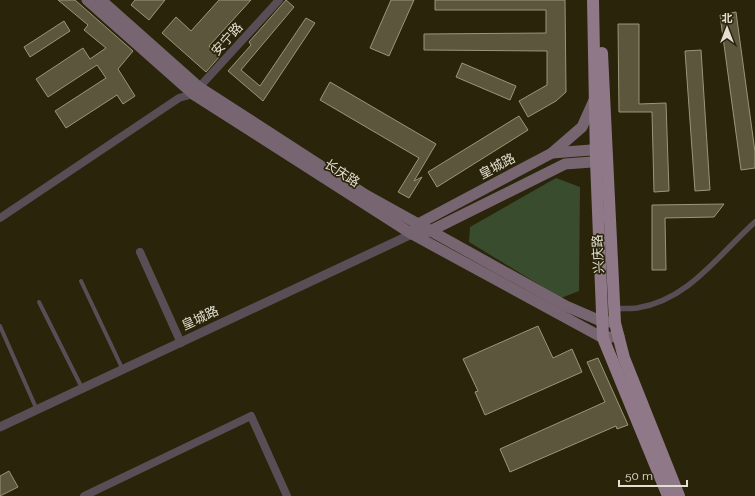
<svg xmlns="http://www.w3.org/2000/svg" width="755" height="496" font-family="Raleway,'Noto Sans SC',sans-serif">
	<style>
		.green { fill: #394c2e }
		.building { fill: #5c573c; stroke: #9b9678 }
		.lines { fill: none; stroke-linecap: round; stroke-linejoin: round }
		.service { stroke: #594e56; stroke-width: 4 }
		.pedestrian { stroke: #594e56; stroke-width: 5.5 }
		.minor { stroke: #594e56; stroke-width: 8 }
		.tertiary { stroke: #594e56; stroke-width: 9 }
		.secondary { stroke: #776672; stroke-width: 11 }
		.primary { stroke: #8f7888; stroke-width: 12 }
		.labels { text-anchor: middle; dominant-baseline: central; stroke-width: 3.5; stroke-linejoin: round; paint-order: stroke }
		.street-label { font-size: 13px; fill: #e3e0d1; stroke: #29240a }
	</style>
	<rect width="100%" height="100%" fill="#29240a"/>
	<path class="green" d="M556,178L580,187L579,291L561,298L469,242L470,227Z"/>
	<g class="building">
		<path d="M58,0H75L133,51L118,69L135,96L123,104L117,95L66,128L55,111L106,78L97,65L48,97L36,79L83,48L90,59L106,48L84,30L88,25Z"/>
		<path d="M135,0H165L149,20L131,5Z"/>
		<path d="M219,0H251L209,46L220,56L206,72L162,33L176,17L191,31Z"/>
		<path d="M286,0L294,7L241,70L260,86L306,18L315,23L263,101L228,71L251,45L249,42Z"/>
		<path d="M391,0H414L389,56L370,48Z"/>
		<path d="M435,0H565L566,92L556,101L528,117L519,101L547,85V51L424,50V34L546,33V10H435Z"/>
		<path d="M736,12L755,152V168L741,170L720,15Z"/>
		<path d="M64,21L70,31L30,57L24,47Z"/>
		<path d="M618,24H639V104L666,103L669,191L654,192L652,112H619Z"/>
		<path d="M701,50L710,190L695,191L685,51Z"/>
		<path d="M462,63L516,86L510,100L456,77Z"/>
		<path d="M330,82L436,144L414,181L422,177L409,198L398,192L419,158L320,100Z"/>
		<path d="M519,116L528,130L437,187L428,172Z"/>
		<path d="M724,204L714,217L665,218L666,270H652V205Z"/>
		<path d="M538,326L553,358L572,349L582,372L485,415L475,392L478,391L463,359Z"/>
		<path d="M598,358L628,425L617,429L616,426L510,472L500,449L605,402L587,362Z"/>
		<path d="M9,471L18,487L0,496V476Z"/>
	</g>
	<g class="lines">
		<g class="service">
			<path d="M81,281L123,370"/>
			<path d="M39,302L82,388"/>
			<path d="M0,326L37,410"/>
		</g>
		<path class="pedestrian" d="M613,309C621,308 629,309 637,308C689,300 719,254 755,222"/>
		<g class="minor">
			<path d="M0,218L179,98L193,94L279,0"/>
			<path d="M140,252L181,343"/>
			<path d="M84,496L251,416L287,496"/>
		</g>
		<path class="tertiary" d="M0,427L412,234"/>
		<g class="secondary">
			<path d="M87,0L193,94L412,234L603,338L619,336"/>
			<path d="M101,0L199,87L366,195L566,306L603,322H609"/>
			<path d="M552,153L582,127L595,98"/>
			<path d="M415,228L418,224L552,153L604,149"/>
			<path d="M424,232L430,231L565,164L605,161"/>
		</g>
		<g class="primary">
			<path d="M593,0L596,161L603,338L668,496"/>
			<path d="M602,53L615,323L624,358L679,496"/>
		</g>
	</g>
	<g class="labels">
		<g class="street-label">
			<text transform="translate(227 39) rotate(-48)">安宁路</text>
			<text transform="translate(497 166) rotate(-28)">皇城路</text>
			<text transform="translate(342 173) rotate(33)">长庆路</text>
			<text transform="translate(598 254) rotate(-93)">兴庆路</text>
			<text transform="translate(200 318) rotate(-25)">皇城路</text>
		</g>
	</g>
	<g transform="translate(727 28)" stroke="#29240a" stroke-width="3" paint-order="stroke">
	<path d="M0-3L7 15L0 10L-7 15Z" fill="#e3e0d1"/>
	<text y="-6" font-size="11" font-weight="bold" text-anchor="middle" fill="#e3e0d1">北</text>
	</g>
	<path d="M619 480v6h68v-6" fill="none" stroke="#e3e0d1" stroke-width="2"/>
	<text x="625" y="480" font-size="12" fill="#e3e0d1" stroke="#29240a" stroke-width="3" paint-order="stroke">50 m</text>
</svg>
